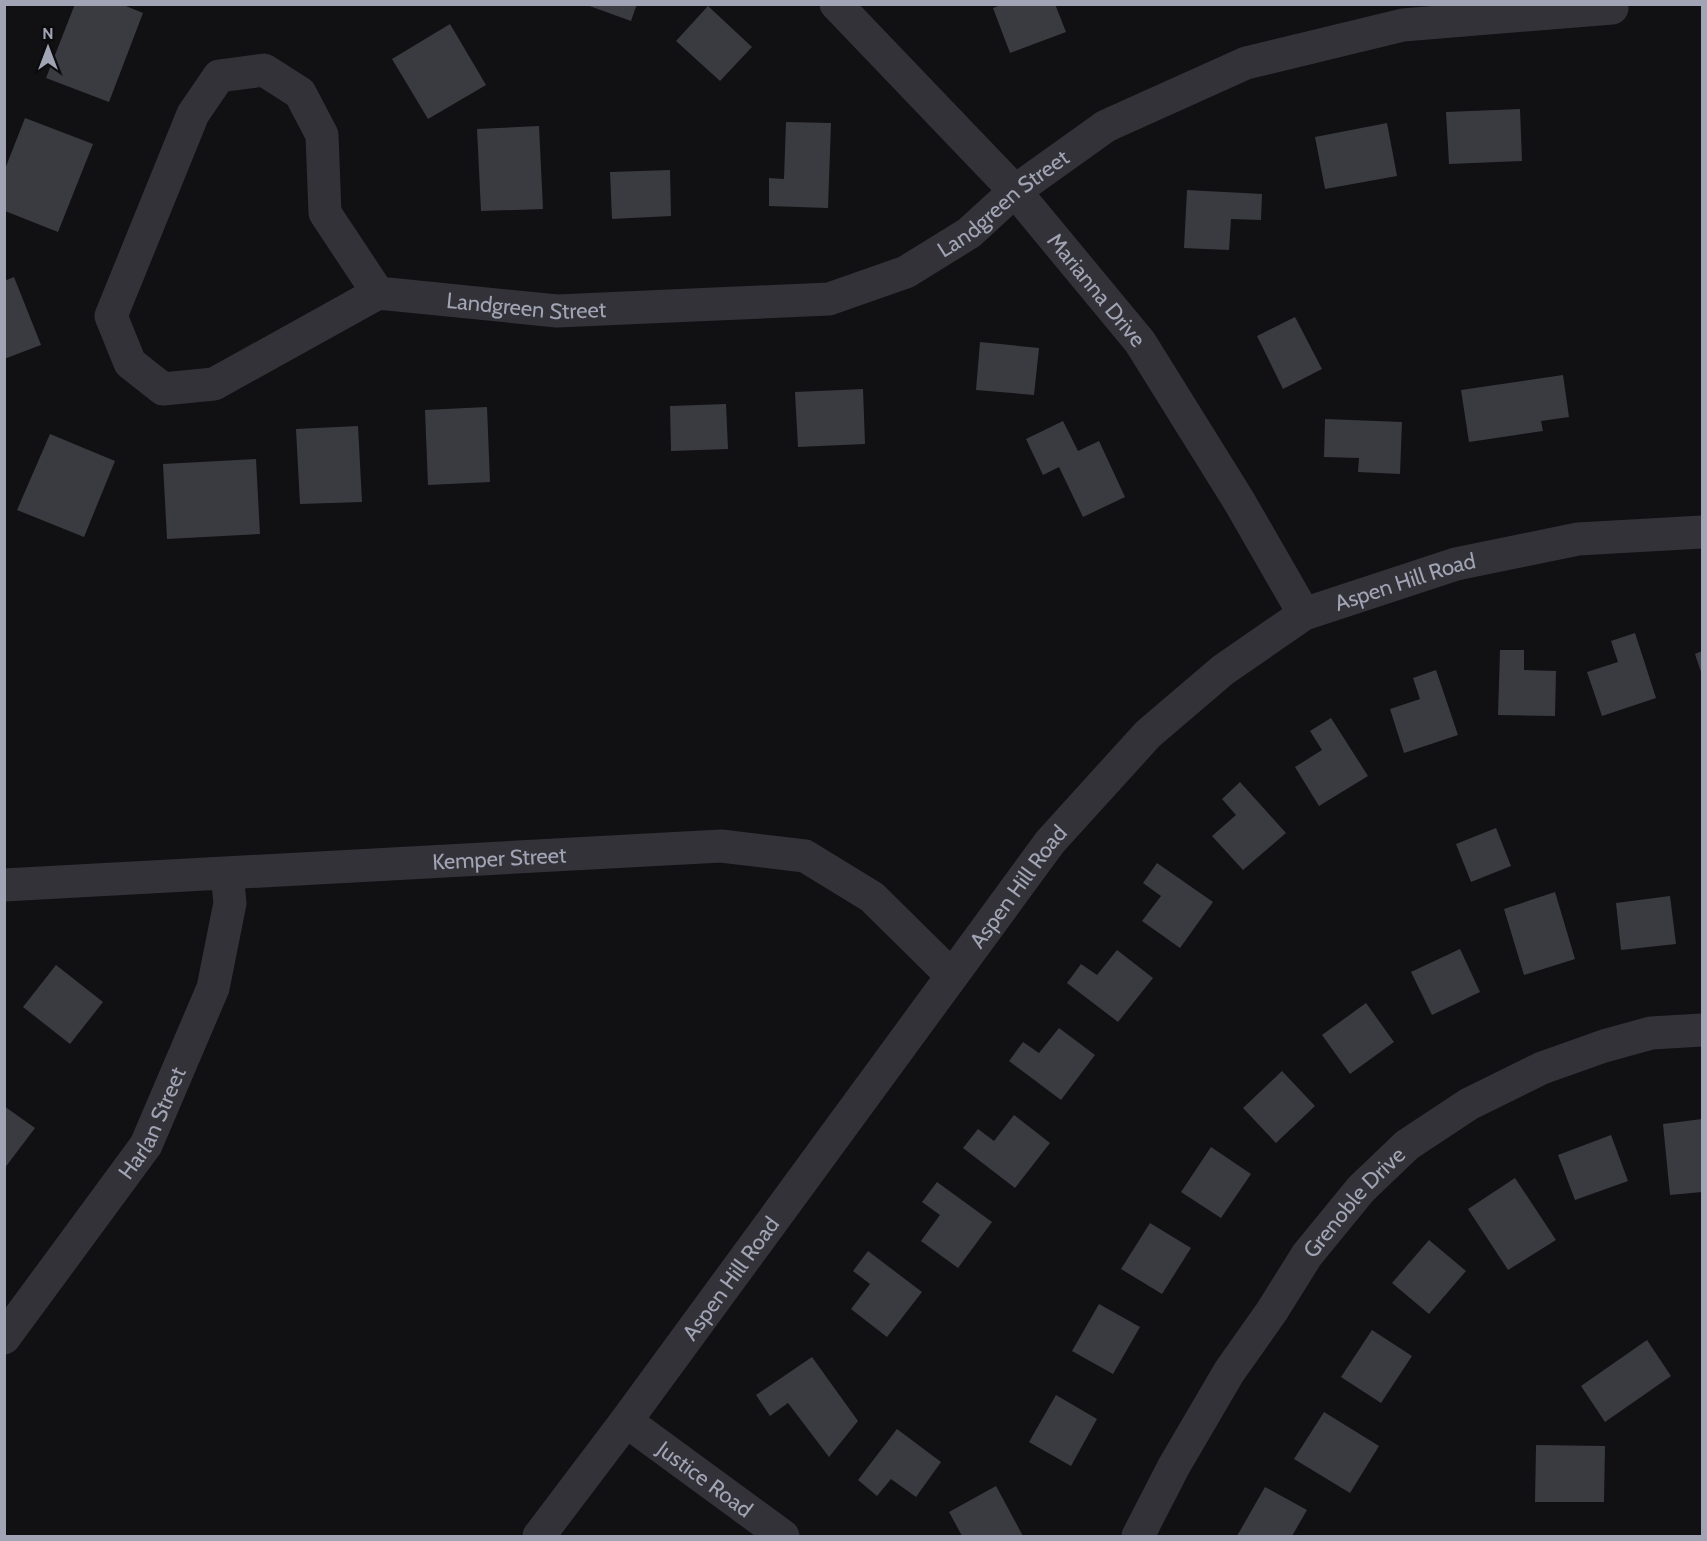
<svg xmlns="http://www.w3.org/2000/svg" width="1707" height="1541" font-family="Cabin,sans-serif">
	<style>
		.building { fill: #3a3b40 }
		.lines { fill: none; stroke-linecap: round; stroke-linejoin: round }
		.minor { stroke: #323238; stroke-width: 33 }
		.labels { text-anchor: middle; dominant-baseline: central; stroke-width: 6; stroke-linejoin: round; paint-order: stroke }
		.street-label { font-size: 22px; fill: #a1a4b4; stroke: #0c0c0e }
	</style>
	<rect width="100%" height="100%" fill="#111113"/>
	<g class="building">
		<path d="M75,4H121L143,13L109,102L46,78Z"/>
		<path d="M584,4H637L631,21Z"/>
		<path d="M1004,4H1055L1066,32L1010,53L993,8Z"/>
		<path d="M708,6L752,47L720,81L676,41Z"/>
		<path d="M450,24L486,85L428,119L392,59Z"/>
		<path d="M1520,109L1522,161L1449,164L1446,112Z"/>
		<path d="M25,118L93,144L58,232L5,211V169Z"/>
		<path d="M786,122L831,123L828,208L769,206V178L784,179Z"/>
		<path d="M1387,123L1397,176L1325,189L1315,137Z"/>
		<path d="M539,126L543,209L481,211L477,129Z"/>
		<path d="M670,170L671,216L612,219L610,172Z"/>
		<path d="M1187,190L1262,194L1261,220L1231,219L1229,250L1184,248Z"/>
		<path d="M14,277L41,345L4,359V281Z"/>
		<path d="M1295,317L1322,369L1283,389L1257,336Z"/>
		<path d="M980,342L1039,348L1034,395L976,390Z"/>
		<path d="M1563,375L1569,417L1541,421L1543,431L1469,442L1461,390Z"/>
		<path d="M863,389L865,444L798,447L795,392Z"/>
		<path d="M726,404L728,449L671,451L670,406Z"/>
		<path d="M487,407L490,482L428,485L425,410Z"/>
		<path d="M1325,419L1402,422L1400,474L1358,472L1359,458L1324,457Z"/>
		<path d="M1063,421L1078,451L1099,441L1125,497L1083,517L1059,467L1043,475L1026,439Z"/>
		<path d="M358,426L362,502L300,504L296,429Z"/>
		<path d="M50,434L115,461L84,537L17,510Z"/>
		<path d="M256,459L260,534L167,539L163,464Z"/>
		<path d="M1635,633L1656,698L1602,716L1587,672L1618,662L1611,641Z"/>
		<path d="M1500,650H1524V670L1556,671L1555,716L1498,715Z"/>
		<path d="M1702,651V675L1695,654Z"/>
		<path d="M1436,670L1458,735L1404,753L1390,709L1420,699L1413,678Z"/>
		<path d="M1331,718L1368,776L1319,806L1295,767L1322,750L1310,731Z"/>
		<path d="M1240,782L1286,833L1243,870L1212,836L1236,815L1222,799Z"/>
		<path d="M1496,828L1511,866L1471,882L1456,844Z"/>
		<path d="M1157,863L1213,902L1180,948L1142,921L1161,896L1143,883Z"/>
		<path d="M1555,892L1575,959L1524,975L1504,909Z"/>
		<path d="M1670,896L1676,944L1621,950L1616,903Z"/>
		<path d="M1460,949L1480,992L1432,1015L1411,972Z"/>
		<path d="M1117,950L1153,978L1118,1022L1067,983L1081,964L1097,975Z"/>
		<path d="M56,965L103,1002L70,1044L23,1007Z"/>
		<path d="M1366,1003L1394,1042L1350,1074L1322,1035Z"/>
		<path d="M1059,1028L1095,1055L1061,1100L1009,1061L1023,1042L1039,1053Z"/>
		<path d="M1282,1071L1315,1106L1276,1143L1243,1108Z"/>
		<path d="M4,1106L35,1128L4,1169Z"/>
		<path d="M1014,1115L1050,1143L1015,1188L963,1148L978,1129L994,1141Z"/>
		<path d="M1702,1119V1192L1670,1195L1663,1124Z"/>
		<path d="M1611,1135L1628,1181L1575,1200L1558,1155Z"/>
		<path d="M1211,1147L1251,1174L1221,1218L1181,1192Z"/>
		<path d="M1515,1178L1556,1240L1508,1270L1468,1209Z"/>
		<path d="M937,1182L992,1222L958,1268L921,1241L940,1215L922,1202Z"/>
		<path d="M1150,1223L1191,1248L1162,1294L1121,1269Z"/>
		<path d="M1429,1240L1466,1271L1429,1314L1392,1283Z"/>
		<path d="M868,1251L922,1292L887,1337L851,1309L870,1284L853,1271Z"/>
		<path d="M1099,1304L1140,1327L1113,1374L1072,1351Z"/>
		<path d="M1372,1330L1412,1356L1381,1403L1341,1377Z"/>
		<path d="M1647,1340L1671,1376L1605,1422L1581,1386Z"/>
		<path d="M812,1357L858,1421L829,1457L788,1403L770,1416L756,1395Z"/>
		<path d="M1056,1395L1097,1419L1071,1466L1029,1442Z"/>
		<path d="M1324,1412L1379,1446L1350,1493L1294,1459Z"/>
		<path d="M897,1429L941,1462L916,1497L891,1479L877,1496L858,1480Z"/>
		<path d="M1536,1445L1605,1446L1604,1502H1535Z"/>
		<path d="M996,1486L1023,1536H962L949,1512Z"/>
		<path d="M1265,1487L1307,1510L1292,1536H1237Z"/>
	</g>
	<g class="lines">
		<g class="minor">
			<path id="s1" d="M836,4L1015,191L1140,342L1239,501L1304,614"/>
			<path id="s2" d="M378,293L214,384L163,389L130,363L111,316L193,114L219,76L264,70L300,93L322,135L325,213L378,293L557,311L829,299L906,272L969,233L1015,191L1106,126L1246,63L1403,25L1612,8"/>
			<path id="s3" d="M4,885L721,846L805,856L872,897L951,975"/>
			<path id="s4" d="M4,1338L146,1145L213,988L230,903L227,874"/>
			<path id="s5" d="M626,1421L783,1536"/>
			<path id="s6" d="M539,1536L626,1421L1050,842L1148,734L1223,670L1304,614L1456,564L1578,539L1702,532"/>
			<path id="s7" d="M1138,1536L1174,1466L1229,1372L1272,1311L1307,1255L1361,1189L1407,1145L1469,1104L1542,1068L1604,1046L1651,1033L1702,1030"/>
		</g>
	</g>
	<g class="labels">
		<g class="street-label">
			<text stroke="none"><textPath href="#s2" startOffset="1558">Landgreen Street</textPath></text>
			<text stroke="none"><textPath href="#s1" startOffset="387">Marianna Drive</textPath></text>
			<text stroke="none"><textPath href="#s2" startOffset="1054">Landgreen Street</textPath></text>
			<text stroke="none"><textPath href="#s6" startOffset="1311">Aspen Hill Road</textPath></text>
			<text stroke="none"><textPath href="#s3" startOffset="496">Kemper Street</textPath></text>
			<text stroke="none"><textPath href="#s6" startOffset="807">Aspen Hill Road</textPath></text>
			<text stroke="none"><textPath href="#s4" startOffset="262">Harlan Street</textPath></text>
			<text stroke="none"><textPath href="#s7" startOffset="399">Grenoble Drive</textPath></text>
			<text stroke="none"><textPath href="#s6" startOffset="321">Aspen Hill Road</textPath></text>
			<text stroke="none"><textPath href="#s5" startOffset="98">Justice Road</textPath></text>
		</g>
	</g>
	<rect width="1707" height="1541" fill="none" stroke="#a1a4b4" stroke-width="12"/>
	<g transform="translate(48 48)" stroke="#0c0c0e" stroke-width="4.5" paint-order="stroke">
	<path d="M0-4.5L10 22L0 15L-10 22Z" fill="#a1a4b4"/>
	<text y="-9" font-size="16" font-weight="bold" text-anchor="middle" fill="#a1a4b4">N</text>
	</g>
</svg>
